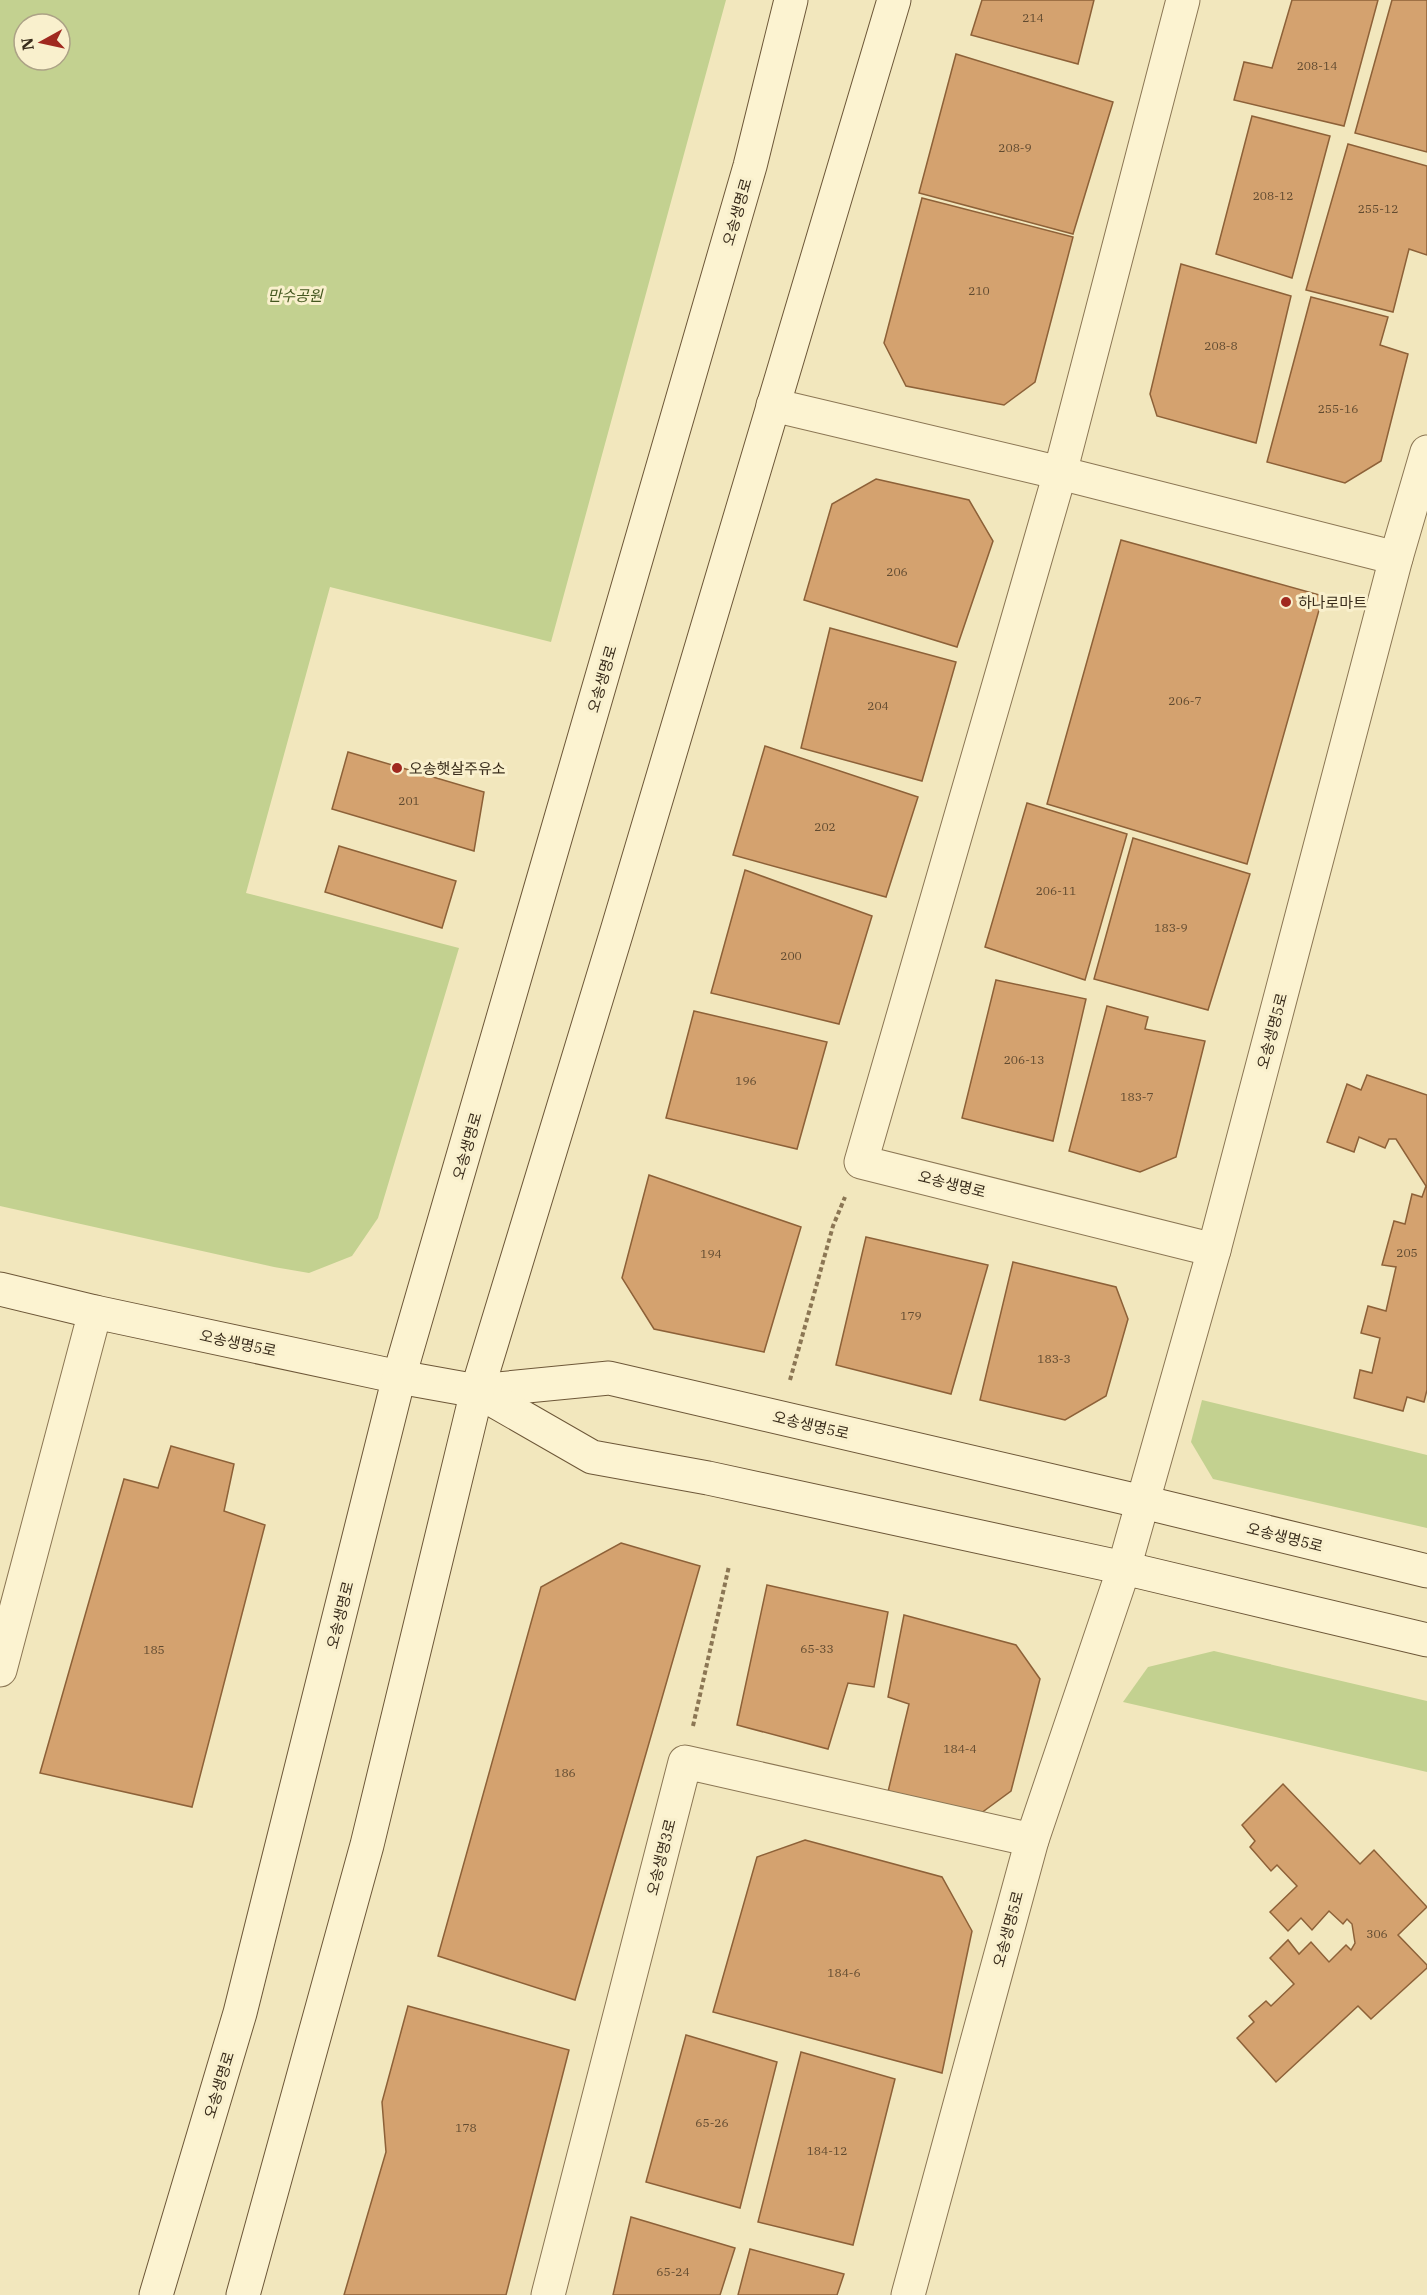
<svg xmlns="http://www.w3.org/2000/svg" width="1427" height="2295" font-family="'IBM Plex Serif','Noto Sans KR',serif">
	<style>
		.green { fill: #c3d190; fill-rule: evenodd }
		.building { fill: #d4a26f; stroke: #8d6138; stroke-width: 1.5 }
		.lines { fill: none; stroke-linecap: round; stroke-linejoin: round }
		.street-casing { stroke: #8b7654; stroke-width: 35 }
		.secondary-casing { stroke: #6d5738; stroke-width: 35 }
		.path { stroke: #8b7654; stroke-width: 4; stroke-dasharray: 4.5 3; stroke-linecap: butt }
		.street { stroke: #fcf3d1; stroke-width: 33 }
		.secondary { stroke: #fcf3d1; stroke-width: 33 }
		.poi-dot { fill: #a0291f; stroke: #f9f0cd; stroke-width: 2 }
		.labels { text-anchor: middle; dominant-baseline: central; stroke-width: 6; stroke-linejoin: round; paint-order: stroke }
		.number-label { font-size: 12px; fill: #604a30 }
		.street-label { font-size: 15px; fill: #392c1b; stroke: #f9f0cd }
		.park-label { font-size: 15px; font-style: italic; fill: #44571f; stroke: #f9f0cd }
		.poi-label { font-size: 15px; fill: #392c1b; stroke: #f9f0cd; text-anchor: start }
	</style>
	<rect width="100%" height="100%" fill="#f2e7bd"/>
	<g class="green">
		<path d="M0,0H726L551,642L330,587L246,893L459,948L378,1218L352,1256L309,1273L274,1267L0,1206ZM24,24H60V60H24Z"/>
		<path d="M1202,1400L1427,1455V1528L1213,1479L1191,1442Z"/>
		<path d="M1214,1651L1427,1701V1772L1123,1702L1148,1667Z"/>
	</g>
	<g class="building">
		<path d="M982,0H1094L1078,64L971,35Z"/>
		<path d="M1292,0H1378L1344,126L1234,100L1244,62L1272,68Z"/>
		<path d="M1392,0H1427V152L1355,133Z"/>
		<path d="M956,54L1113,102L1073,234L919,193Z"/>
		<path d="M1252,116L1330,136L1292,278L1216,254Z"/>
		<path d="M1348,144L1427,166V255L1409,249L1393,312L1306,290Z"/>
		<path d="M922,198L1073,237L1035,382L1004,405L906,386L884,343Z"/>
		<path d="M1181,264L1291,296L1256,443L1157,416L1150,394Z"/>
		<path d="M1311,297L1388,317L1380,345L1408,354L1381,461L1345,483L1267,462Z"/>
		<path d="M876,479L969,500L993,541L957,647L804,600L832,504Z"/>
		<path d="M1121,540L1323,596L1247,864L1047,804Z"/>
		<path d="M830,628L956,662L922,781L801,748Z"/>
		<path d="M765,746L918,797L886,897L733,855Z"/>
		<path d="M348,752L484,792L474,851L332,809Z"/>
		<path d="M1027,803L1127,834L1085,980L985,947Z"/>
		<path d="M1133,838L1250,874L1208,1010L1094,979Z"/>
		<path d="M339,846L456,881L442,928L325,892Z"/>
		<path d="M745,870L872,916L839,1024L711,993Z"/>
		<path d="M996,980L1086,999L1053,1141L962,1118Z"/>
		<path d="M1107,1006L1148,1017L1145,1029L1205,1041L1176,1157L1140,1172L1069,1151Z"/>
		<path d="M694,1011L827,1042L797,1149L666,1118Z"/>
		<path d="M1367,1075L1427,1095V1390L1424,1402L1407,1397L1403,1411L1354,1398L1360,1370L1372,1373L1380,1338L1361,1333L1368,1306L1386,1311L1396,1267L1382,1265L1394,1221L1405,1224L1412,1194L1422,1197L1426,1186L1396,1139H1389L1385,1148L1359,1137L1354,1152L1327,1142L1347,1084L1361,1090Z"/>
		<path d="M649,1175L801,1227L764,1352L654,1329L622,1278Z"/>
		<path d="M866,1237L988,1265L951,1394L836,1365Z"/>
		<path d="M1013,1262L1116,1287L1128,1319L1106,1396L1065,1420L980,1400Z"/>
		<path d="M171,1446L234,1464L224,1511L265,1525L192,1807L40,1773L124,1479L158,1488Z"/>
		<path d="M621,1543L700,1566L575,2000L438,1956L541,1587Z"/>
		<path d="M767,1585L888,1612L874,1687L848,1683L828,1749L737,1725Z"/>
		<path d="M904,1615L1016,1645L1040,1679L1011,1791L973,1819L887,1796L909,1704L888,1697Z"/>
		<path d="M1283,1784L1360,1864L1374,1850L1427,1907L1398,1935L1427,1965V1968L1371,2019L1358,2006L1276,2082L1237,2038L1254,2022L1249,2016L1266,2001L1271,2006L1294,1984L1270,1958L1288,1940L1299,1954L1311,1942L1329,1962L1346,1945L1351,1950L1355,1943L1352,1924L1347,1919L1343,1924L1329,1911L1312,1930L1301,1918L1288,1931L1270,1912L1297,1886L1277,1865L1271,1871L1250,1847L1255,1841L1242,1825Z"/>
		<path d="M805,1840L942,1877L972,1931L942,2073L713,2012L757,1857Z"/>
		<path d="M408,2006L569,2050L506,2295H344L386,2152L382,2102Z"/>
		<path d="M686,2035L777,2062L740,2208L646,2182Z"/>
		<path d="M801,2052L895,2079L853,2245L758,2222Z"/>
		<path d="M631,2217L735,2248L720,2295H613Z"/>
		<path d="M750,2249L844,2274L837,2295H738Z"/>
	</g>
	<g class="lines">
		<defs>
			<g id="street">
				<path d="M1183,0L1060,473L861,1162L1214,1250"/>
				<path d="M773,405L1060,473L1396,558"/>
				<path d="M0,1670L95,1312"/>
				<path d="M548,2295L685,1762L1032,1840"/>
				<path d="M908,2295L1032,1840L1124,1568L1214,1250L1396,558L1427,452"/>
			</g>
			<g id="secondary">
				<path d="M0,1289L95,1312L399,1377L477,1391L609,1378L1143,1502L1427,1571"/>
				<path d="M477,1391L592,1457L708,1478L1124,1568L1427,1640"/>
				<path d="M156,2295L240,2013L399,1377L750,166L791,0"/>
				<path d="M243,2295L367,1845L477,1391L617,931L894,0"/>
			</g>
		</defs>
		<use href="#street" class="street-casing"/>
		<use href="#secondary" class="secondary-casing"/>
		<g class="path">
			<path d="M790,1380L833,1226L845,1197"/>
			<path d="M693,1726L729,1566"/>
		</g>
		<use href="#street" class="street"/>
		<use href="#secondary" class="secondary"/>
	</g>
	<g class="poi-dot">
		<circle cx="1286" cy="602" r="6"/>
		<circle cx="397" cy="768" r="6"/>
	</g>
	<g class="labels">
		<g class="number-label">
			<text x="1033" y="17">214</text>
			<text x="1317" y="65">208-14</text>
			<text x="1015" y="147">208-9</text>
			<text x="1273" y="195">208-12</text>
			<text x="1378" y="208">255-12</text>
			<text x="979" y="290">210</text>
			<text x="1221" y="345">208-8</text>
			<text x="1338" y="408">255-16</text>
			<text x="897" y="571">206</text>
			<text x="1185" y="700">206-7</text>
			<text x="878" y="705">204</text>
			<text x="409" y="800">201</text>
			<text x="825" y="826">202</text>
			<text x="1056" y="890">206-11</text>
			<text x="1171" y="927">183-9</text>
			<text x="791" y="955">200</text>
			<text x="1024" y="1059">206-13</text>
			<text x="746" y="1080">196</text>
			<text x="1137" y="1096">183-7</text>
			<text x="1407" y="1252">205</text>
			<text x="711" y="1253">194</text>
			<text x="911" y="1315">179</text>
			<text x="1054" y="1358">183-3</text>
			<text x="817" y="1648">65-33</text>
			<text x="154" y="1649">185</text>
			<text x="960" y="1748">184-4</text>
			<text x="565" y="1772">186</text>
			<text x="1377" y="1933">306</text>
			<text x="844" y="1972">184-6</text>
			<text x="712" y="2122">65-26</text>
			<text x="466" y="2127">178</text>
			<text x="827" y="2150">184-12</text>
			<text x="673" y="2271">65-24</text>
		</g>
		<g class="street-label">
			<text transform="translate(737 212) rotate(-74)">오송생명로</text>
			<text transform="translate(602 679) rotate(-74)">오송생명로</text>
			<text transform="translate(1272 1031) rotate(-75)">오송생명5로</text>
			<text transform="translate(467 1146) rotate(-74)">오송생명로</text>
			<text transform="translate(952 1184) rotate(14)">오송생명로</text>
			<text transform="translate(238 1343) rotate(12)">오송생명5로</text>
			<text transform="translate(811 1425) rotate(13)">오송생명5로</text>
			<text transform="translate(1285 1537) rotate(14)">오송생명5로</text>
			<text transform="translate(340 1615) rotate(-76)">오송생명로</text>
			<text transform="translate(661 1857) rotate(-76)">오송생명3로</text>
			<text transform="translate(1008 1929) rotate(-75)">오송생명5로</text>
			<text transform="translate(219 2085) rotate(-73)">오송생명로</text>
		</g>
		<g class="park-label">
			<text x="295" y="295">만수공원</text>
		</g>
		<g class="poi-label">
			<text x="1298" y="602">하나로마트</text>
			<text x="409" y="768">오송햇살주유소</text>
		</g>
	</g>
	<g transform="translate(42 42) rotate(262)"><circle r="28" fill="#f9f0cd" stroke="#aca286" stroke-width="1.5"/>
	<path d="M0-4.5L10 22L0 15L-10 22Z" fill="#a0291f"/>
	<text y="-9" font-size="16" font-weight="bold" text-anchor="middle" fill="#392c1b">N</text>
	</g>
</svg>
